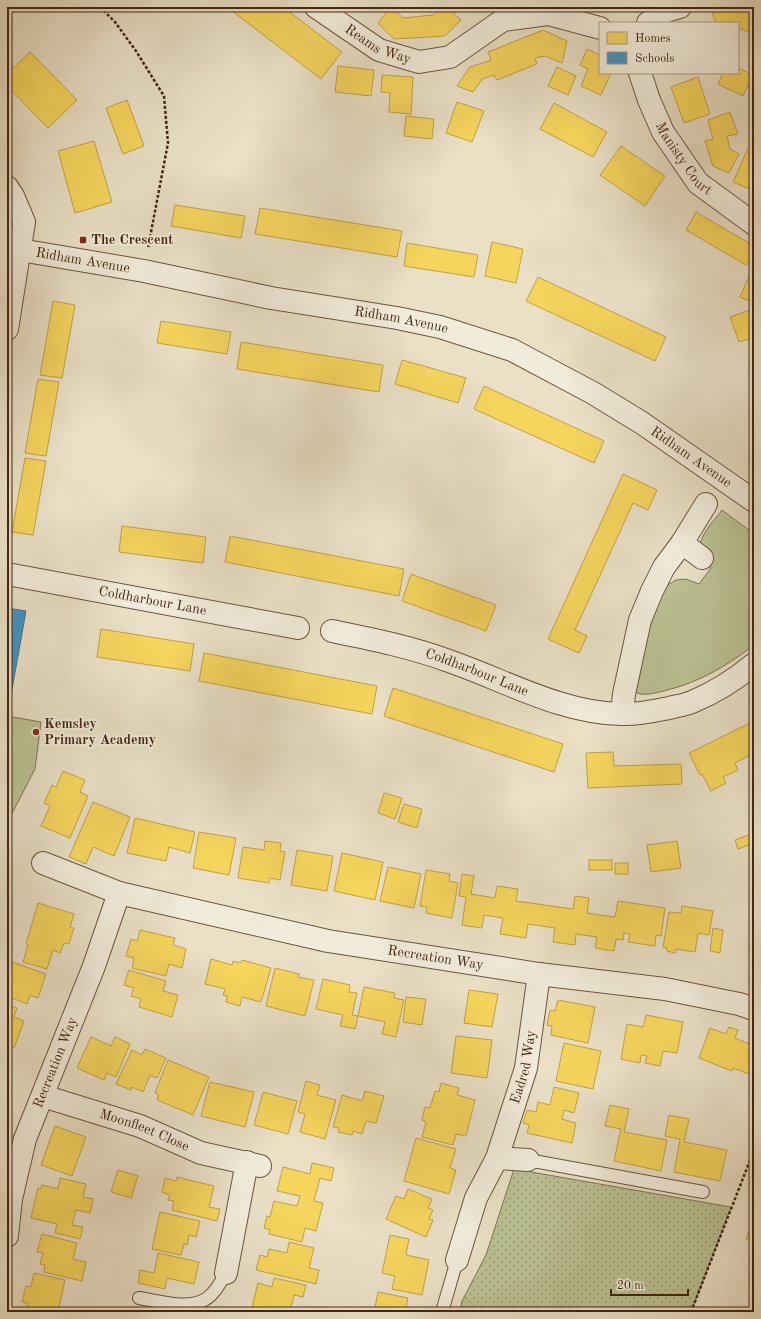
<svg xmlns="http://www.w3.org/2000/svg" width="761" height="1319" font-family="'Old Standard TT',serif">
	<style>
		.grass { fill: #bac192; stroke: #7e7451 }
		.park { fill: url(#park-dots); stroke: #7e7451 }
		.homes { fill: #f6d55c; stroke: #c0a145 }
		.schools { fill: #4393c3; stroke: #43738d }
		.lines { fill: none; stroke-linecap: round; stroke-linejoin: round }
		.service-casing { stroke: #6c553e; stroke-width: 14 }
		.minor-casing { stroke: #6c553e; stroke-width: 24 }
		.path { stroke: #432710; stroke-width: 2.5; stroke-dasharray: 3 2; stroke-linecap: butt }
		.service { stroke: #f1ebda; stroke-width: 12 }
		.minor { stroke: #f1ebda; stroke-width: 22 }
		.poi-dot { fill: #8f2418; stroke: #f1ebda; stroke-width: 1.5 }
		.labels { text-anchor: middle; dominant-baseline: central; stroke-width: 4; stroke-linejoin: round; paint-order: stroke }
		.street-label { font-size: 14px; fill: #432710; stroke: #f1ebda }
		.poi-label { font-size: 14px; font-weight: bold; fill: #432710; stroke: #f1ebda; text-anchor: start }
	</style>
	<defs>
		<pattern id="park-dots" width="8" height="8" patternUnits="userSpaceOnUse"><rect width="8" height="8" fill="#bac192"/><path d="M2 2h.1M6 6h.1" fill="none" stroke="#999d76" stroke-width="1.8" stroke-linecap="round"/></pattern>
	</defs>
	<rect width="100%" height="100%" fill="#e9e0c6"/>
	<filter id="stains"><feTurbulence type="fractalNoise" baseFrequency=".005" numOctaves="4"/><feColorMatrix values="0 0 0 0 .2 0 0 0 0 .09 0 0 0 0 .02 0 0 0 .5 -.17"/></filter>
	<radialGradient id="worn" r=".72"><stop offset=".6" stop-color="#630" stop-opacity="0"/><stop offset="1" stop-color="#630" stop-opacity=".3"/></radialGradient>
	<g class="grass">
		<path d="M722,510L754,534V645C725,667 700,682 664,691C654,693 646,696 637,693L634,689L641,648L664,587L676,580L686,579L699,584L711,568C707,563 701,558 700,552C697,537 714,521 722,510Z"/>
		<path d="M7,716L41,722L35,769L7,823Z"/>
	</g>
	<path class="park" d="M514,1169L731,1207L691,1312H460L462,1301L486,1255Z"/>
	<g class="homes">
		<path d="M227,7H283L342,52L321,79Z"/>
		<path d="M391,7L403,18L433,15L442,7H447L461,20L445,36L394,39L378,23Z"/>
		<path d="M725,7H741L754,12V34L738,28V23H716L712,13Z"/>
		<path d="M543,30L567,41L562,63L545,56L535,58L537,64L497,80L494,75L482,79L473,92L457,86L470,67L491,60L488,52Z"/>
		<path d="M587,49L600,55V73H611L601,95L581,86L588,69L580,65Z"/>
		<path d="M30,52L77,100L48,128L7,86V74Z"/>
		<path d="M338,66L374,70L371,96L335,92Z"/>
		<path d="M557,67L576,76L568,95L548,86Z"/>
		<path d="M738,68L753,75L743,96L718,84L723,73H738Z"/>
		<path d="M382,75L413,77L411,114L389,112L390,93L381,92Z"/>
		<path d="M698,77L710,114L684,123L671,87Z"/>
		<path d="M127,100L144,146L123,154L106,108Z"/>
		<path d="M457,102L484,111L472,142L446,133Z"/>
		<path d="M554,103L607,132L593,157L540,129Z"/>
		<path d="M730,112L738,134L727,136L730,149L739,154L729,173L713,166L705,141L713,139L708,120Z"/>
		<path d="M406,116L434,119L432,139L404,136Z"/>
		<path d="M94,141L112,202L75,213L58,151Z"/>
		<path d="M621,146L665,176L645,206L600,175Z"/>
		<path d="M748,148L754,150V191L733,182Z"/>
		<path d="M175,205L245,216L241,238L171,226Z"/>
		<path d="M260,208L402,231L397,257L255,234Z"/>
		<path d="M696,212L754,246V251L746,265L686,230Z"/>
		<path d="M492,242L523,249L516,283L485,276Z"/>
		<path d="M407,243L478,255L474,277L404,266Z"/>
		<path d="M749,276L754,278V303L740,297Z"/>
		<path d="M538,277L666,337L655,361L526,301Z"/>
		<path d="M53,301L75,305L62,378L40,375Z"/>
		<path d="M750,310L754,320V337L739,342L730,317Z"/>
		<path d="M161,321L231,332L227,354L157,343Z"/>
		<path d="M241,342L383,365L379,392L237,369Z"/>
		<path d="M402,360L466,378L458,403L395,384Z"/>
		<path d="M38,379L59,382L46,456L25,453Z"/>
		<path d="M484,386L604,441L594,463L474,409Z"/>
		<path d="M25,458L46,461L33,535L12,532Z"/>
		<path d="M623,474L657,490L648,510L633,503L575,630L587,636L579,653L548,639Z"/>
		<path d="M122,526L206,537L203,563L119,552Z"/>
		<path d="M230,536L404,569L399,596L225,562Z"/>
		<path d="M411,574L496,605L486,631L402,601Z"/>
		<path d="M101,629L194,644L190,671L97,657Z"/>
		<path d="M204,653L377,686L372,714L199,681Z"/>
		<path d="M393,688L563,744L554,772L384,716Z"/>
		<path d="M754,721V753L735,763L738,770L723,777L726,783L711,791L702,774L700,775L689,753Z"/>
		<path d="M613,752L614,766L681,764L682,784L588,788L586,753Z"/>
		<path d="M63,771L85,780L80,792L88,796L70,838L41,826L50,806L44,803L52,785L56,787Z"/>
		<path d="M384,793L402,798L395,819L378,813Z"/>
		<path d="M93,802L130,817L114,856L93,847L86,864L69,857Z"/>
		<path d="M404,804L422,809L417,828L398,822Z"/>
		<path d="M135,818L195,832L190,853L169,847L166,861L127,853Z"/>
		<path d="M199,832L236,838L229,875L193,868Z"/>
		<path d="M754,833V843L738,849L735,840Z"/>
		<path d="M265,841L281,843L280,851L285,852L280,880L270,878L269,883L238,878L243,847L264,850Z"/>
		<path d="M677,841L681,868L651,872L647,845Z"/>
		<path d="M297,850L333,856L327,891L291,885Z"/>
		<path d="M342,853L383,862L375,900L334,891Z"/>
		<rect x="589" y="860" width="23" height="10"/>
		<rect x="615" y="863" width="13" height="11"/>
		<path d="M388,867L421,874L414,908L380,901Z"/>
		<path d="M426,870L450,874L449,881L458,883L452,918L426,913L427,907L420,906Z"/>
		<path d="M462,874L474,876L471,894L495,898L497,886L518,889L516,901L573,909L575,896L589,898L587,913L615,917L618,901L665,908L661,936L656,935L655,946L628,942L630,934L624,933L623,940L616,939L614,951L595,948L597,937L576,934L575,945L553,942L555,928L528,924L526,938L500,934L503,918L484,915L482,928L462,925L466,897L459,896Z"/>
		<path d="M754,889V910H751Z"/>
		<path d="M38,903L74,914L70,927L74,928L69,944L64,943L60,953L53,950L47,969L23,962L28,945L26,944Z"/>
		<path d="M682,906L713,911L709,935L698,933L695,952L676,949L675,953L667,951V948L663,947L669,912L681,913Z"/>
		<path d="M713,928L723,930L720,953L710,951Z"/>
		<path d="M140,930L175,938L173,945L186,949L182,968L169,964L166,976L132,968L134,958L126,956L131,939L137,941Z"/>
		<path d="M211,959L232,965L233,961L241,963L242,960L271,968L261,1002L242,997L240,1006L226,1002L227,996L223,995L225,989L205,984Z"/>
		<path d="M7,960L46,974L38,998L30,995L27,1004L12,998L11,1002L7,1001Z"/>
		<path d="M275,968L299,974L298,977L314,980L305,1016L266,1006Z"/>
		<path d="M129,970L166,981L163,991L178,995L172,1017L139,1007L141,999L131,996L134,988L124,985Z"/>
		<path d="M323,979L350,985L349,992L357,993L352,1015L358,1016L355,1029L340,1026L343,1015L316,1009Z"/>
		<path d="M364,987L395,993L394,998L404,1000L396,1037L382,1034L385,1022L358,1016Z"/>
		<path d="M469,990L498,994L492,1027L464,1023Z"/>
		<path d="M406,997L426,999L422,1025L403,1022Z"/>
		<path d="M558,1000L595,1007L588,1043L551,1035L552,1026L547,1025L550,1010L555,1011Z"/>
		<path d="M7,1004L17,1008L14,1017L24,1021L14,1048L7,1045Z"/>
		<path d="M646,1015L683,1022L677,1053L663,1051L660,1066L645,1063L647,1056L641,1055L640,1063L621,1059L627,1024L643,1027Z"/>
		<path d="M729,1027L738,1030L735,1038L752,1045L751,1048L754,1049V1076L733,1068L732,1071L699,1058L710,1028L726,1034Z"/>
		<path d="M456,1036L492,1040L487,1078L451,1073Z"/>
		<path d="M91,1037L111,1046L115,1037L130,1044L116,1077L107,1073L104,1080L77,1068Z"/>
		<path d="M564,1043L601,1051L593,1089L556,1081Z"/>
		<path d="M145,1049L166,1058L157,1078L150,1075L143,1092L132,1087L131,1090L116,1084L132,1050L142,1055Z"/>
		<path d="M168,1060L209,1077L193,1115L157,1100L159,1095L155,1093Z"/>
		<path d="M306,1081L320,1085L317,1095L336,1100L325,1139L300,1132L305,1114L298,1112Z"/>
		<path d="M210,1082L254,1092L245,1127L201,1116Z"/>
		<path d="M441,1083L459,1088L457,1095L475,1100L466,1136L456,1134L453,1145L422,1137L426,1122L422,1120L425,1107L430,1108L435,1091L439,1092Z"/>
		<path d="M554,1087L579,1093L574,1113L564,1110L562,1119L576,1123L572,1143L527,1133L529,1125L523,1123L527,1110L536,1112L538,1102L550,1105Z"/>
		<path d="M365,1091L384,1096L376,1123L366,1121L362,1134L353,1131L352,1135L338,1132L339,1128L333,1127L342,1095L362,1101Z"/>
		<path d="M263,1092L297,1101L288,1134L254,1125Z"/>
		<path d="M610,1105L629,1109L624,1132L667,1140L661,1171L614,1161L621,1129L605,1126Z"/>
		<path d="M669,1115L689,1119L684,1142L727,1150L720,1181L674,1172L680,1139L665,1136Z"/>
		<path d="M55,1126L86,1137L72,1176L41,1165Z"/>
		<path d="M416,1138L456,1149L450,1168L456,1170L449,1194L404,1181Z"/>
		<path d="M312,1163L334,1168L331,1181L320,1178L314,1201L323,1203L316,1231L305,1228L302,1242L269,1234L270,1230L264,1228L267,1216L270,1217L274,1201L297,1206L300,1196L277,1191L283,1167L310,1174Z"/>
		<path d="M118,1170L138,1176L131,1198L111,1192Z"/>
		<path d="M177,1177L214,1186L209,1207L220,1209L217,1221L172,1210L174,1201L168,1200L170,1195L162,1192L165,1178L176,1181Z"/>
		<path d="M60,1178L86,1184L83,1197L93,1199L90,1213L76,1210L72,1225L83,1227L80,1239L55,1233L57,1224L31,1218L38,1188L41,1189L42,1185L58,1189Z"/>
		<path d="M408,1189L432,1199L428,1208L433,1210L429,1219L433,1220L426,1237L386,1219L396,1196L404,1199Z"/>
		<path d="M160,1212L200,1221L196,1237L189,1235L187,1245L184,1244L181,1255L152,1249Z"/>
		<path d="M754,1216V1242L746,1239Z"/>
		<path d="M42,1234L77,1243L73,1259L86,1262L82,1281L44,1272L45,1265L40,1264L43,1253L37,1252Z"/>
		<path d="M390,1235L409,1239L406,1255L429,1260L422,1295L392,1289L395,1276L382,1273Z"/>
		<path d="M289,1242L314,1248L309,1268L319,1270L316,1284L256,1270L260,1255L267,1257L269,1249L287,1253Z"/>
		<path d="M158,1253L199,1262L194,1284L167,1278L165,1289L138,1283L140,1270L154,1273Z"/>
		<path d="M34,1273L65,1280L58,1312H25L28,1303L22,1302L26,1286L31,1287Z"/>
		<path d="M274,1278L306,1285L303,1297L294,1295L290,1312H273L252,1307L258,1283L272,1287Z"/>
		<path d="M378,1292L408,1298L405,1312H374Z"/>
	</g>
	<path class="schools" d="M7,608L26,611L9,706H7Z"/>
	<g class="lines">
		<defs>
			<g id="service">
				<path d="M528,1160L703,1192"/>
				<path d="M139,1298C157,1301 185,1309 202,1301C213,1297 220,1283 226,1273"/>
				<path d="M442,1312L457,1260"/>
			</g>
			<g id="minor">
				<path id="s1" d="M316,7L379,50L419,62L450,57L503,20L548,14L600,28"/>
				<path d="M648,23L666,11L680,7"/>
				<path id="s2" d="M640,73L649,100L663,132L698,183L754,224"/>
				<path d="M7,187L13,196L24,222L7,329"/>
				<path id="s3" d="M7,247L20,250L144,271L271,298L397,318L440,327L512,350L593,393L642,423L754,501"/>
				<path d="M682,543L702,558"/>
				<path id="s4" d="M7,574L298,628"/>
				<path id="s5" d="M332,631C371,639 411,647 449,661C504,680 561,713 621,714C637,715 654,711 669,708C677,706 685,705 692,702C714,693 736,679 754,664"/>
				<path d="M622,714L624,694L640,620L652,591L664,567L682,543L706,504"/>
				<path id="s6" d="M43,863L119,893L328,941L539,974L665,989L739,1004L754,1009"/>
				<path id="s7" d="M43,1096L140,1126L201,1153L260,1166"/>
				<path d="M497,1158L528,1160"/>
				<path id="s8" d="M7,1236L11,1199L25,1139L94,966L119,893"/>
				<path id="s9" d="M457,1260L476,1198L497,1158L526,1068L539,974"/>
				<path d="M226,1273L247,1162"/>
			</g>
		</defs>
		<use href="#service" class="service-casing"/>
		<use href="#minor" class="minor-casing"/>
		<g class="path">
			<path d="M100,7L115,22L136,51L164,96L168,143L148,248"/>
			<path d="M691,1312L754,1150"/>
		</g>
		<use href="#service" class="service"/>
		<use href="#minor" class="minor"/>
	</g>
	<g class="poi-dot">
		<rect x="79" y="236" width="8" height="8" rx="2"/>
		<circle cx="36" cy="732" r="4"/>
	</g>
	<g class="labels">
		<g class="street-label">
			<text stroke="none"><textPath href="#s1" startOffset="73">Reams Way</textPath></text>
			<text stroke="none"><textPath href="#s2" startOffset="97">Manisty Court</textPath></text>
			<text stroke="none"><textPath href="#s3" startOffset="77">Ridham Avenue</textPath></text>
			<text stroke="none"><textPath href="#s3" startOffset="401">Ridham Avenue</textPath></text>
			<text stroke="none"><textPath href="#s3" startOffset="725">Ridham Avenue</textPath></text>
			<text stroke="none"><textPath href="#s4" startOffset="148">Coldharbour Lane</textPath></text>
			<text stroke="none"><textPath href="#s5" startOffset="151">Coldharbour Lane</textPath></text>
			<text stroke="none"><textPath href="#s6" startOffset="405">Recreation Way</textPath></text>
			<text stroke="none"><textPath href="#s8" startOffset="181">Recreation Way</textPath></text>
			<text stroke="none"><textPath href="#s9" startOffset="205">Eadred Way</textPath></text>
			<text stroke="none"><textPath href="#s7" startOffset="107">Moonfleet Close</textPath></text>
		</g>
		<g class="poi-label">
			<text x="91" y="240">The Crescent</text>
			<text x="44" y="724">Kemsley<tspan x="44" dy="16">Primary Academy</tspan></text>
		</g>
	</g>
	<rect width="761" height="1319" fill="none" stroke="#e9e0c6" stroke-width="24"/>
	<rect x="8" y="8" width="745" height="1303" fill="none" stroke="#432710" stroke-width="2"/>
	<rect x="12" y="12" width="737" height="1295" fill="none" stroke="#432710"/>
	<rect x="599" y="22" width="140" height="52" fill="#f1ebda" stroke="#ab9d89"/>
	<rect x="607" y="32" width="20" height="12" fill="#f6d55c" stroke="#ab9d89"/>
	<text x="635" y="42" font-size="12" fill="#432710">Homes</text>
	<rect x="607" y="52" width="20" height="12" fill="#4393c3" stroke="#ab9d89"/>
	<text x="635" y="62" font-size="12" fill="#432710">Schools</text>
	<path d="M611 1289v6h77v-6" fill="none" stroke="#432710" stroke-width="2"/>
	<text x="617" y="1289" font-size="12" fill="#432710" stroke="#f1ebda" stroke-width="3" paint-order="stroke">20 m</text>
	<rect width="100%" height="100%" filter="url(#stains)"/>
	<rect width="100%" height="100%" fill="url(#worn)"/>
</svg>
